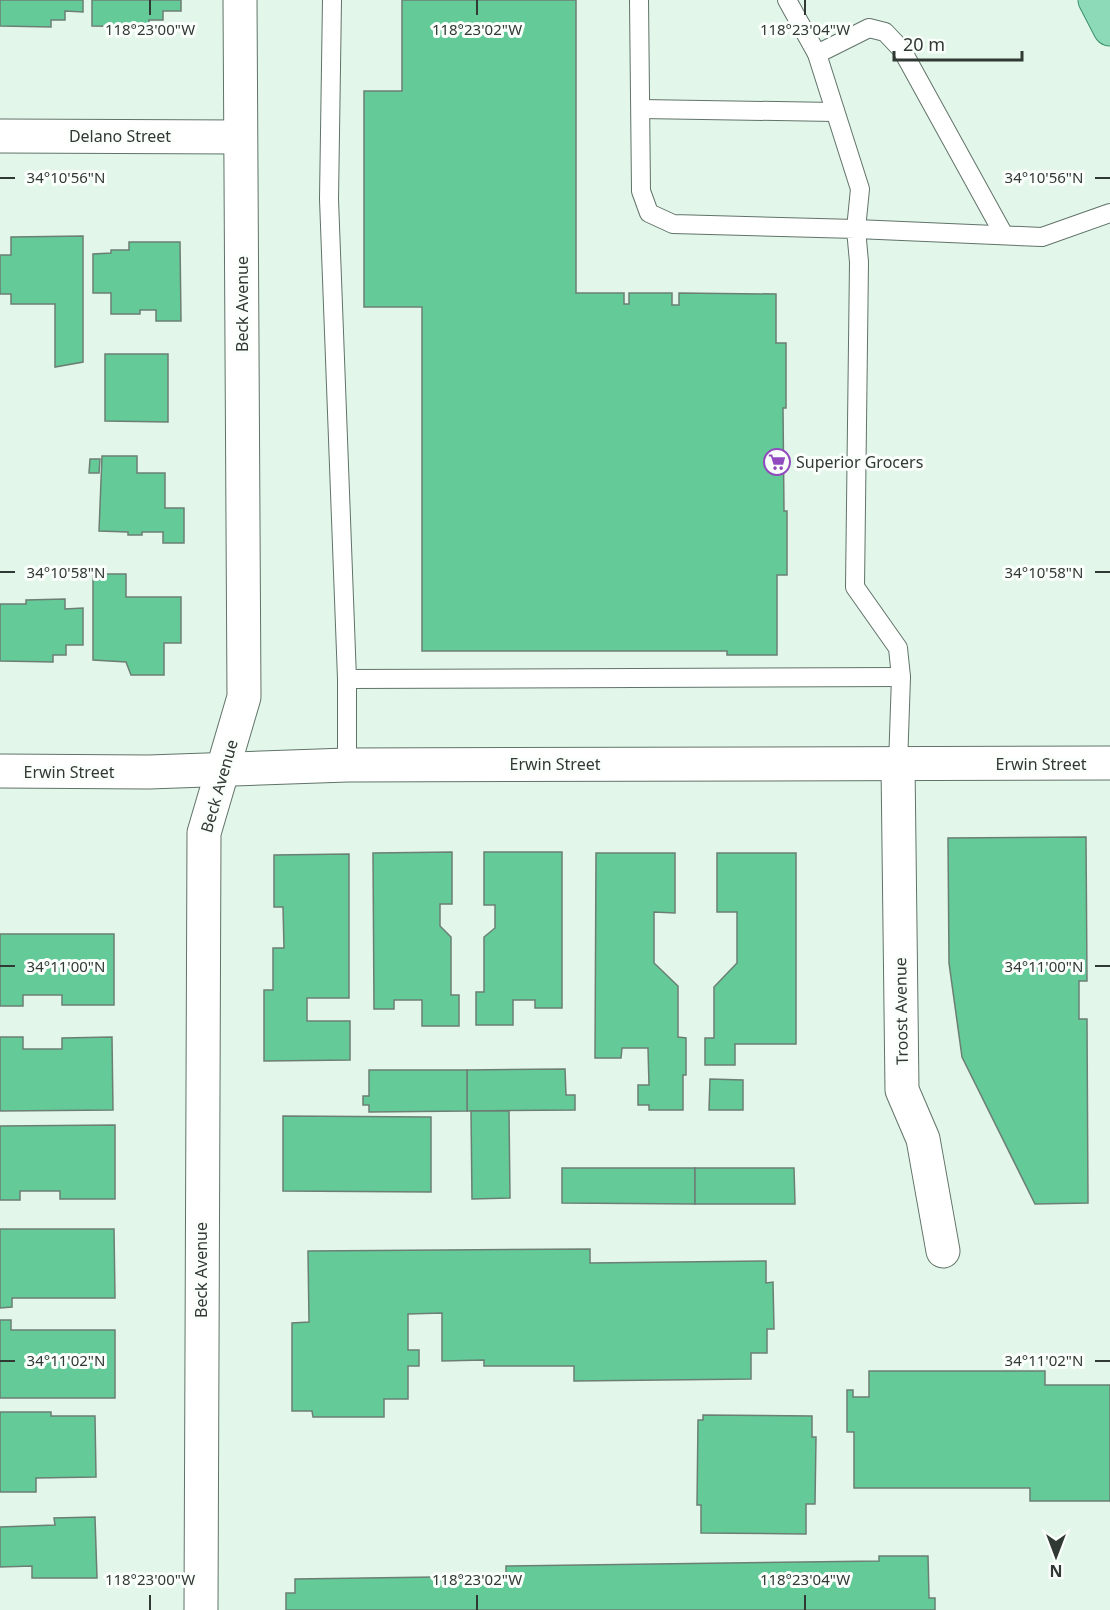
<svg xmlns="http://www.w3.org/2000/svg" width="1110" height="1610" font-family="'Noto Sans',sans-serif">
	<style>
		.building { fill: #63ca98; stroke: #6c7f74; stroke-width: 1.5 }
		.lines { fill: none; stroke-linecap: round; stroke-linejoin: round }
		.lane-casing { stroke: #617369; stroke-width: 20 }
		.street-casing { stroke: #617369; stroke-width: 35 }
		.primary-casing { stroke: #3b926b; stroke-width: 35 }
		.lane { stroke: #fff; stroke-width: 18 }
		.street { stroke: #fff; stroke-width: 33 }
		.primary { stroke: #8ddab8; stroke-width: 33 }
		.ticks { fill: none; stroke: #313934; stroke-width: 2 }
		.labels { text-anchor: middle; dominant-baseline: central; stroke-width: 6; stroke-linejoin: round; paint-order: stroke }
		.street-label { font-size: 16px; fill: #313934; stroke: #fbfffc }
		.poi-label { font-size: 16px; fill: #313934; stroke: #fbfffc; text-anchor: start }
		.ticks-label { font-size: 15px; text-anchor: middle; fill: #313934; stroke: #fbfffc; stroke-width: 6; stroke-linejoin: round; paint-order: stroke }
	</style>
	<rect width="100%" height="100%" fill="#e2f6ea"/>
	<g class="building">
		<path d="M0,0H83V12L65,11V20H51V27L0,26Z"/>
		<path d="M92,0H181V11H163V20H149V27L92,26Z"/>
		<path d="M402,0H576V293H624V304H629V293H672V305H679V293L776,294V343H786V408H783L784,511H787V575H777V655H727V651H422V307H364V91H402Z"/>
		<path d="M83,236V362L55,367V304H11V294H0V255H11V237Z"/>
		<path d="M129,242H180L181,321H156V310H140V314H111V293H93V254L111,253V250H129Z"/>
		<path d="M105,354H168V422L105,421Z"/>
		<path d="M102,456H137V473H165V508H184V543H163V532H142V535H128V532L99,531Z"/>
		<path d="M90,459H100L99,473H89Z"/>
		<path d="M93,569H106V574H126V597H181V643H164V675H131L126,662L93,660Z"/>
		<path d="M65,599V609L83,608V645H66V655H53V662L0,661V604H26V600Z"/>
		<path d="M1086,837L1087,981H1079V1019H1087L1088,1203L1035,1204L962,1057L949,963L948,838Z"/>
		<path d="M452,852V904H440V926L451,937V995H459V1026H422V1000H394V1009H374L373,853Z"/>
		<path d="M484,852H562V1008H535V1000H513V1025H476V992H484V937L495,928V905H484Z"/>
		<path d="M596,853H675V913L654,912V963L678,986V1037L686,1038V1075H683V1110H649V1105H638V1085H649L648,1048H622L621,1058H595Z"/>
		<path d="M717,853H796V1044H735V1065H705V1038H714V987L737,963V912H717Z"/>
		<path d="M349,854V998H307V1021H350V1060L264,1061V990H273V948H284L283,907H274V855Z"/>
		<path d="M0,934H114V1005H62V995H23V1006H0Z"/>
		<path d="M0,1037H23V1049H62V1038L112,1037L113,1110L0,1111Z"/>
		<path d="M565,1069L566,1095H575V1110L467,1111V1070Z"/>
		<path d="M369,1070H467V1111L369,1112V1105H363V1096H369Z"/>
		<path d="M710,1079L743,1080V1110H709Z"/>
		<path d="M471,1111H509L510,1198L472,1199Z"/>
		<path d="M283,1116L431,1117V1192L283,1191Z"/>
		<path d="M115,1125V1199H60V1191H20V1200H0V1126Z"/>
		<path d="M562,1168H695V1204L562,1203Z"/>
		<path d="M695,1168H794L795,1204H695Z"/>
		<path d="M0,1229H114L115,1298H12V1307L0,1308Z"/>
		<path d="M590,1249V1263L766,1261V1283L773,1282L774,1329H767V1353H751V1379L574,1381V1366H484V1360L442,1361V1313L408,1314V1350H419V1366H408V1399H384V1417H313L312,1411H292V1323L309,1322L308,1251Z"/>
		<path d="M0,1320H11V1330H115V1398H0Z"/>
		<path d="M869,1371H1045V1385H1110V1501H1030V1488H854V1432H847V1390H853V1397H869Z"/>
		<path d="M0,1412H51V1416H95L96,1477L36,1478V1492H0Z"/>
		<path d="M703,1415L812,1416V1437H816L815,1504H806V1534L701,1533V1505H697L698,1420H703Z"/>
		<path d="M95,1517L97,1578H32V1566L0,1567V1527L55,1525L54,1518Z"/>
		<path d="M879,1556H928L929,1598H935V1610H286V1593H295V1579L506,1576V1566L879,1561Z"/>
	</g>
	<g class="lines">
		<defs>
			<g id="lane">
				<path d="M332,0L329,199L347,679V765"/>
				<path d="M639,0L641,191L649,213L673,224L856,229L859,262L855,587L898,648L901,677L898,765"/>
				<path d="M787,0L817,54L860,189L856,229L1042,237L1110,213"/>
				<path d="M817,54L869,28L885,32L902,50L1004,235"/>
				<path d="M641,109L835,112"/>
				<path d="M347,679L901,677"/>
			</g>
			<g id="street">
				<path d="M0,136L240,137"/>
				<path d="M898,765L902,1090L923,1139L943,1251"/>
				<path d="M0,771L149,772L347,765L1110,763"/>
				<path d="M201,1610L204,833L244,697L240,0"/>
			</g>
			<path id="primary" d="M1095,0L1110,29"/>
		</defs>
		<use href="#lane" class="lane-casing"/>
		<use href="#street" class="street-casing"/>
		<use href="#primary" class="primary-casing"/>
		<use href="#lane" class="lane"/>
		<use href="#street" class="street"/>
		<use href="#primary" class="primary"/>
	</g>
	<path class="ticks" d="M150,0V15M477,0V15M805,0V15M0,178H15M1095,178H1110M0,572H15M1095,572H1110M0,966H15M1095,966H1110M0,1361H15M1095,1361H1110M150,1595V1610M477,1595V1610M805,1595V1610"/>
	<defs>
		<symbol id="supermarket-ring" viewBox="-11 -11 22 22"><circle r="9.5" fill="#fbfffc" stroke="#924bbe" stroke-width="1.5"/><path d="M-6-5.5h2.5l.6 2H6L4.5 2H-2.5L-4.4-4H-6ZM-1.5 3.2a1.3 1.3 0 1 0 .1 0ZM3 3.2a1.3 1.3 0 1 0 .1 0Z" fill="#924bbe"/></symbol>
	</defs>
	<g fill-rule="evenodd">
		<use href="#supermarket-ring" x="762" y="447" width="30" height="30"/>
	</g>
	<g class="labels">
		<g class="street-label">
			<text x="120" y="136">Delano Street</text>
			<text transform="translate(242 304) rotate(-90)">Beck Avenue</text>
			<text x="555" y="764">Erwin Street</text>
			<text x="1041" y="764">Erwin Street</text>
			<text x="69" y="772">Erwin Street</text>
			<text transform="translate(219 786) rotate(-74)">Beck Avenue</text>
			<text transform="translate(901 1011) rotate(-91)">Troost Avenue</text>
			<text transform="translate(201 1270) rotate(-90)">Beck Avenue</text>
		</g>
		<g class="poi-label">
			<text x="796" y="462">Superior Grocers</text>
		</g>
	</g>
	<g class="ticks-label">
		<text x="150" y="35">118°23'00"W</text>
		<text x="477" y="35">118°23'02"W</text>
		<text x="805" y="35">118°23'04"W</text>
		<text x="1044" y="183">34°10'56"N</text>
		<text x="66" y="183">34°10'56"N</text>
		<text x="1044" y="578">34°10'58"N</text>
		<text x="66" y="578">34°10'58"N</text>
		<text x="1044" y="972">34°11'00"N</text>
		<text x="66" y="972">34°11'00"N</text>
		<text x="1044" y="1366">34°11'02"N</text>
		<text x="66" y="1366">34°11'02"N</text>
		<text x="150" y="1585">118°23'00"W</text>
		<text x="477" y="1585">118°23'02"W</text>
		<text x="805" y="1585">118°23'04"W</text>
	</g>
	<g transform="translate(1056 1556) rotate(180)" stroke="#fbfffc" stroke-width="4.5" paint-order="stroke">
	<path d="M0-4.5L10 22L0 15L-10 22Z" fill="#313934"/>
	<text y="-9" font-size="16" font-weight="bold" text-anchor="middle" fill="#313934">N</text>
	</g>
	<path d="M894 51v9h128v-9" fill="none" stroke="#313934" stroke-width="3"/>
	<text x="903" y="51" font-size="18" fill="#313934" stroke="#fbfffc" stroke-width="4.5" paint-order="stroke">20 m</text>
</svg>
